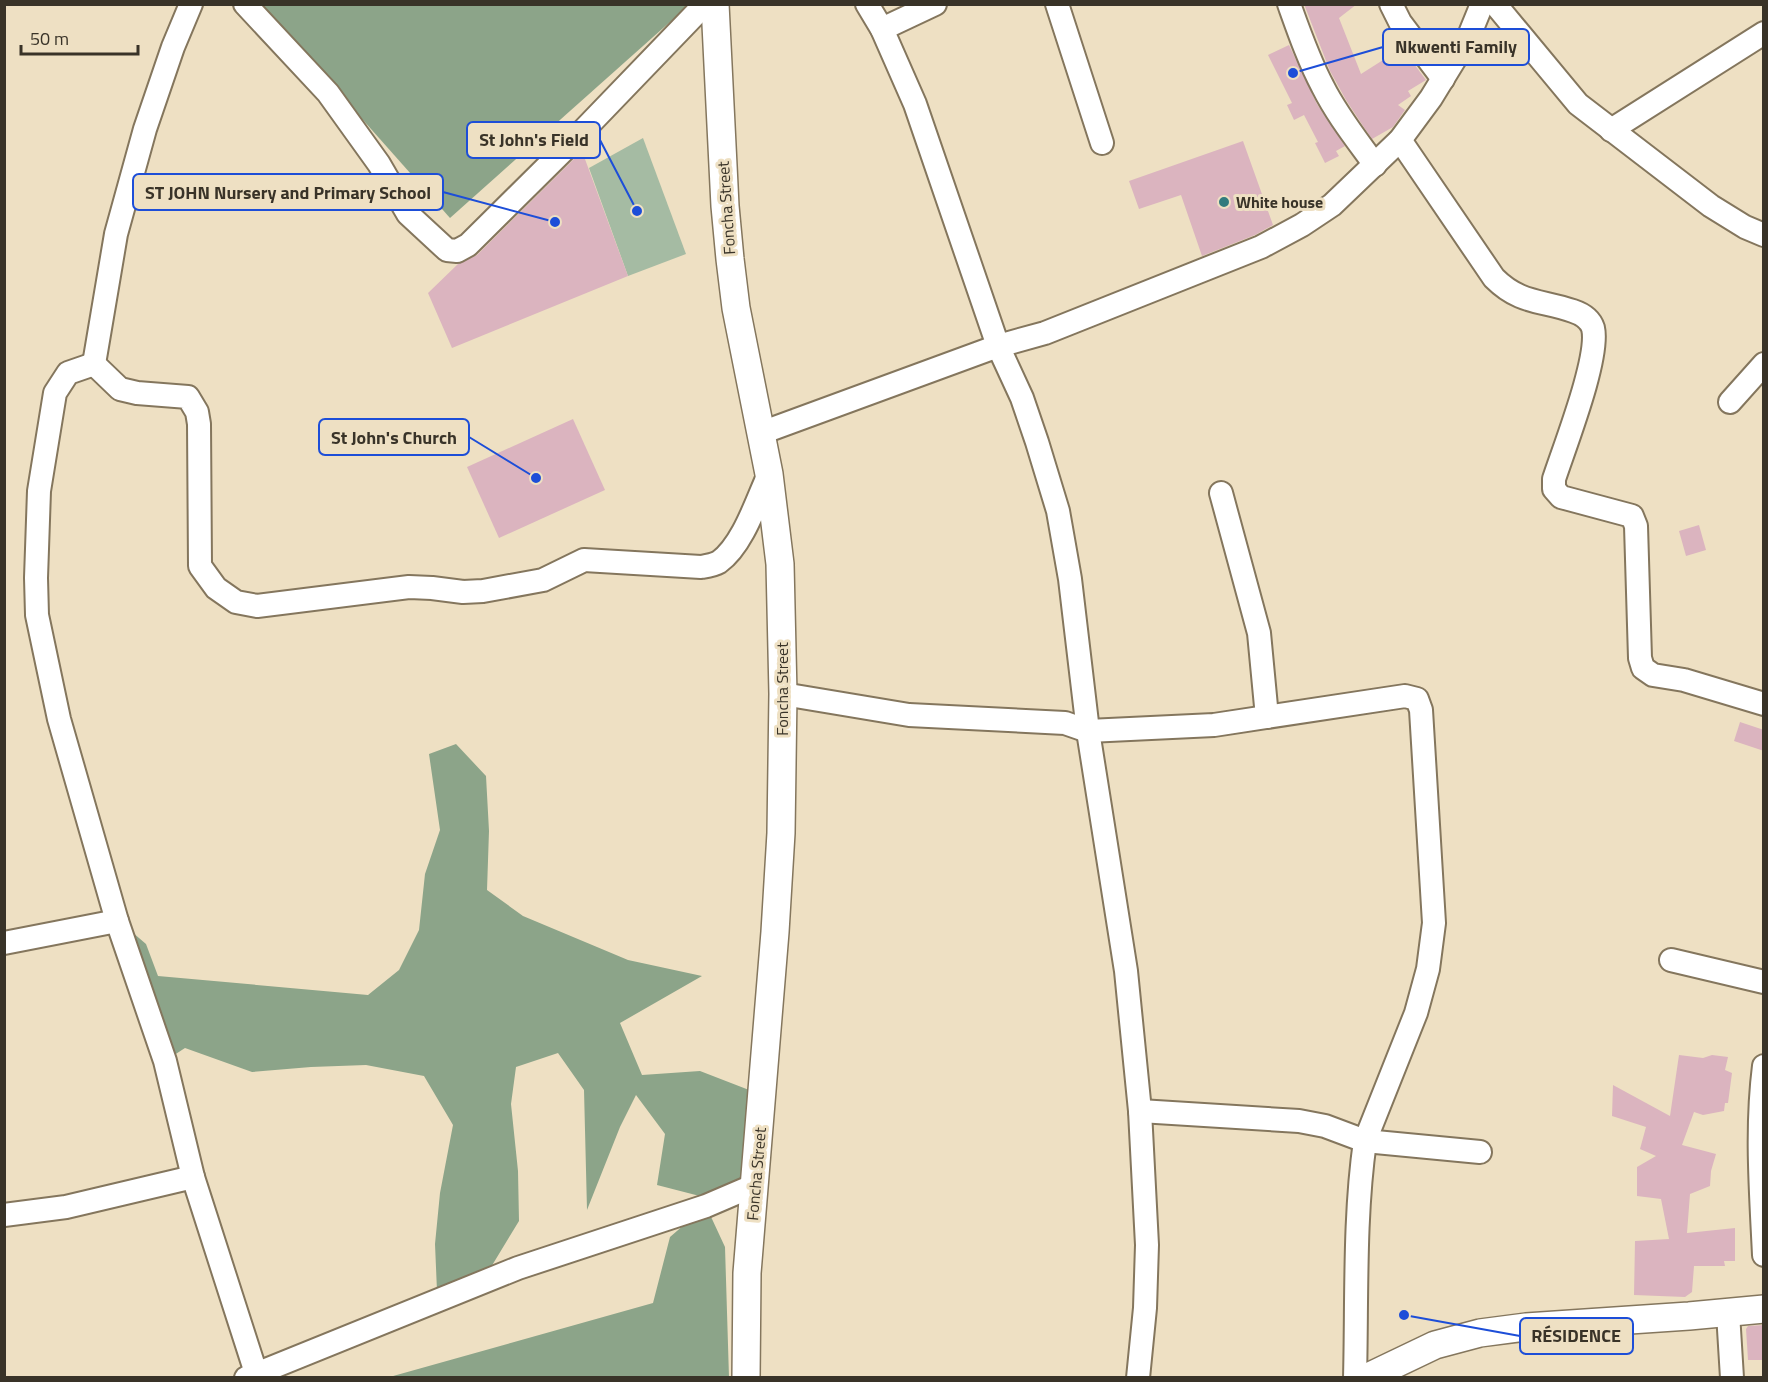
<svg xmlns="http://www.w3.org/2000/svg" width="1768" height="1382" font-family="'Titillium Web',sans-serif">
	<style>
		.green { fill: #a5bba3 }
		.forest { fill: #8ca489 }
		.building { fill: #dbb4bf }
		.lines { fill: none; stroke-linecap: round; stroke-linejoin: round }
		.minor-casing { stroke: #84765d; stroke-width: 26 }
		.major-casing { stroke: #84765d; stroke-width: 30 }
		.minor { stroke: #fff; stroke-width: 22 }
		.major { stroke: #fff; stroke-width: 27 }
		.poi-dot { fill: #327b7e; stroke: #eee0c3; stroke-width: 2 }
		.labels { text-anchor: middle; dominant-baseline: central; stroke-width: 6; stroke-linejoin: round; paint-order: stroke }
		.poi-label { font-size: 16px; font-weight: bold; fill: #393328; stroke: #eee0c3; text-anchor: start }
		.street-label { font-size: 16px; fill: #393328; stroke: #eee0c3 }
		.leader { fill: none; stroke: #1d4ed8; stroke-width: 2 }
		.callout-dot { fill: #1d4ed8; stroke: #eee0c3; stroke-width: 2 }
		.callout { fill: #eee0c3; stroke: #1d4ed8; stroke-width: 2 }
		.callout-label { font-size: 18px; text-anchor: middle; font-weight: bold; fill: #393328 }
	</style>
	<rect width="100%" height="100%" fill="#eee0c3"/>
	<path class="green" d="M643,138L686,254L628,276L589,168Z"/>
	<g class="forest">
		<path d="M261,5H689L450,218Z"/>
		<path d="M456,744L486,776L489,831L487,890L523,916L628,960L702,976L620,1023L642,1075L700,1071L762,1095L755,1185L719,1201L657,1185L665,1134L636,1095L620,1127L587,1210L584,1090L558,1053L516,1067L511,1104L518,1171L519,1221L485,1277L437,1291L435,1244L440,1193L453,1125L424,1076L366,1065L311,1067L252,1072L185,1048L165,1061L125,926L146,944L158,976L368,995L399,970L419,930L425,874L440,830L429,754Z"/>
		<path d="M706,1206L725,1247L729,1377L386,1378L653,1303L670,1237Z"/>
	</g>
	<g class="building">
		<path d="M1304,4H1357L1339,18L1361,74L1402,48L1426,80L1408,91L1411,96L1398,105L1405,110L1393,127L1372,139L1365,129L1346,100L1330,71Z"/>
		<path d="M1289,45L1317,104L1345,146L1336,151L1339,156L1325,163L1315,143L1318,142L1304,115L1294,120L1287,105L1292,103L1268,55Z"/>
		<path d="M1243,141L1273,225L1255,235L1202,256L1181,195L1139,209L1129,181Z"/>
		<path d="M582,151L628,276L452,348L428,293L458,264L477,255Z"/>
		<path d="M573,419L605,490L499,538L467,467Z"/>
		<path d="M1699,525L1706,550L1686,556L1679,531Z"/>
		<path d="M1740,722L1764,730V751L1734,741Z"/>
		<path d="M1679,1055L1703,1058L1712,1055L1728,1057L1725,1070L1732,1073L1728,1103H1725L1724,1111L1703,1115L1694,1112L1682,1145L1716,1154L1711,1171L1710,1186L1690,1194L1687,1233L1735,1228V1261H1724L1725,1266H1694L1692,1292L1685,1297L1634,1295L1635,1241L1669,1239L1661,1199L1637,1196V1167L1656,1156L1640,1149L1646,1127L1612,1116L1613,1085L1670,1116Z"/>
		<path d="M1764,1325V1360H1748L1746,1329L1748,1326Z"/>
	</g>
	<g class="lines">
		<defs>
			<g id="minor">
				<path d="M245,4L328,93L379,164L408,214L447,250L457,251L468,245L576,138L705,4"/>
				<path d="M867,4L882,29L915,104L998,346L1022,398L1037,442L1058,511L1070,579L1088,731L1126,971L1140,1111L1147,1245L1145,1308L1138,1378"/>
				<path d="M1057,4L1102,143"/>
				<path d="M1289,4C1299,32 1309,61 1323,87C1337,115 1357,140 1375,165"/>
				<path d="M1391,4L1400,22L1443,79"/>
				<path d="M1495,4L1578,104L1711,206L1745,227L1764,235"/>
				<path d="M882,29L935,4"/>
				<path d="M1611,130L1764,33"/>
				<path d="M1400,140L1494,278C1520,304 1541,300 1573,311C1582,314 1590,319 1593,328C1600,357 1564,448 1554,479V489L1561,497L1632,516L1636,526L1640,658L1643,668L1653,675L1684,680L1764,704"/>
				<path d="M94,364L68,373L55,393L39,491L36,578L37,615L59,719L117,921L165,1061L193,1177L256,1373L255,1378"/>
				<path d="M94,364L120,389L137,393L188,397L197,412L199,424L200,566L216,588L236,602L257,606L409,587L432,588L463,592L483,591L543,580L584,560L701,567C707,566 714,565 719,562C743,545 757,500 769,474"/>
				<path d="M94,364L116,234L145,129L173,47L191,4"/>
				<path d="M1730,402L1764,364"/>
				<path d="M761,433L998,346L1045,333L1261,247L1302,225L1332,205L1400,140L1431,98L1469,36L1482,4"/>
				<path d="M1221,493L1259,633L1267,717"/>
				<path d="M783,694L909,715L1065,723L1088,731L1214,725L1405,696L1417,699L1421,710L1434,923L1428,969L1416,1013L1365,1141C1354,1218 1357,1299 1355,1378"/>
				<path d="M4,943L117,921"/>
				<path d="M1671,960L1764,982"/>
				<path d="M1764,1066C1756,1129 1761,1192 1764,1255"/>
				<path d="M1140,1111L1299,1121L1325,1126L1365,1141L1480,1152"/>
				<path d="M4,1215L66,1207L193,1177"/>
				<path d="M1728,1313L1732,1378"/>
				<path d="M246,1378L518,1268L706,1206L755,1185"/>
			</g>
			<g id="major">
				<path d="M715,4L725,206L730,259L736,308L769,474L780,564L783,694L781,833L775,932L747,1273L746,1378"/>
				<path d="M1366,1378L1435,1345L1480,1333L1526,1327L1689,1316L1764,1309"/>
			</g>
		</defs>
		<use href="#minor" class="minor-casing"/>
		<use href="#major" class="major-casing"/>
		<use href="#minor" class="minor"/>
		<use href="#major" class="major"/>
	</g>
	<circle class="poi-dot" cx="1224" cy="202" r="6"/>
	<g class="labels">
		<g class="poi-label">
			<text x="1236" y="202">White house</text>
		</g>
		<g class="street-label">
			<text transform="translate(726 208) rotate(-94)">Foncha Street</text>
			<text transform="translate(782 689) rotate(-90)">Foncha Street</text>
			<text transform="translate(756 1174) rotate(-85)">Foncha Street</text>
		</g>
	</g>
	<path class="leader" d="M1293 73L1383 47M637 211L600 140M555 222L443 192M536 478L469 437M1404 1315L1520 1336"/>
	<g class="callout-dot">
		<circle cx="1293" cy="73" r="6"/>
		<circle cx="637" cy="211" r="6"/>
		<circle cx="555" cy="222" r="6"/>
		<circle cx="536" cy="478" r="6"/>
		<circle cx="1404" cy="1315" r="6"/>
	</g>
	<g class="callout">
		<rect x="1383" y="29" width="146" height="36" rx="6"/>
		<rect x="467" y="122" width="133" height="36" rx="6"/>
		<rect x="133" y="174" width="310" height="36" rx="6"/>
		<rect x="319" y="419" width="150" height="36" rx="6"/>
		<rect x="1520" y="1318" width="113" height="36" rx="6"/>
	</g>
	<g class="callout-label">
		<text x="1456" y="53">Nkwenti Family</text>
		<text x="534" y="146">St John's Field</text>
		<text x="288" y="199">ST JOHN Nursery and Primary School</text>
		<text x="394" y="444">St John's Church</text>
		<text x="1576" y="1342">RÉSIDENCE</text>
	</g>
	<rect width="1768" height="1382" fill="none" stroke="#393328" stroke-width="12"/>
	<path d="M21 45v9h117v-9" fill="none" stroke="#393328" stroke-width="3"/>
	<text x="30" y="45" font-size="18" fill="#393328" stroke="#eee0c3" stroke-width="4.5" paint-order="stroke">50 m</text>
</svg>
